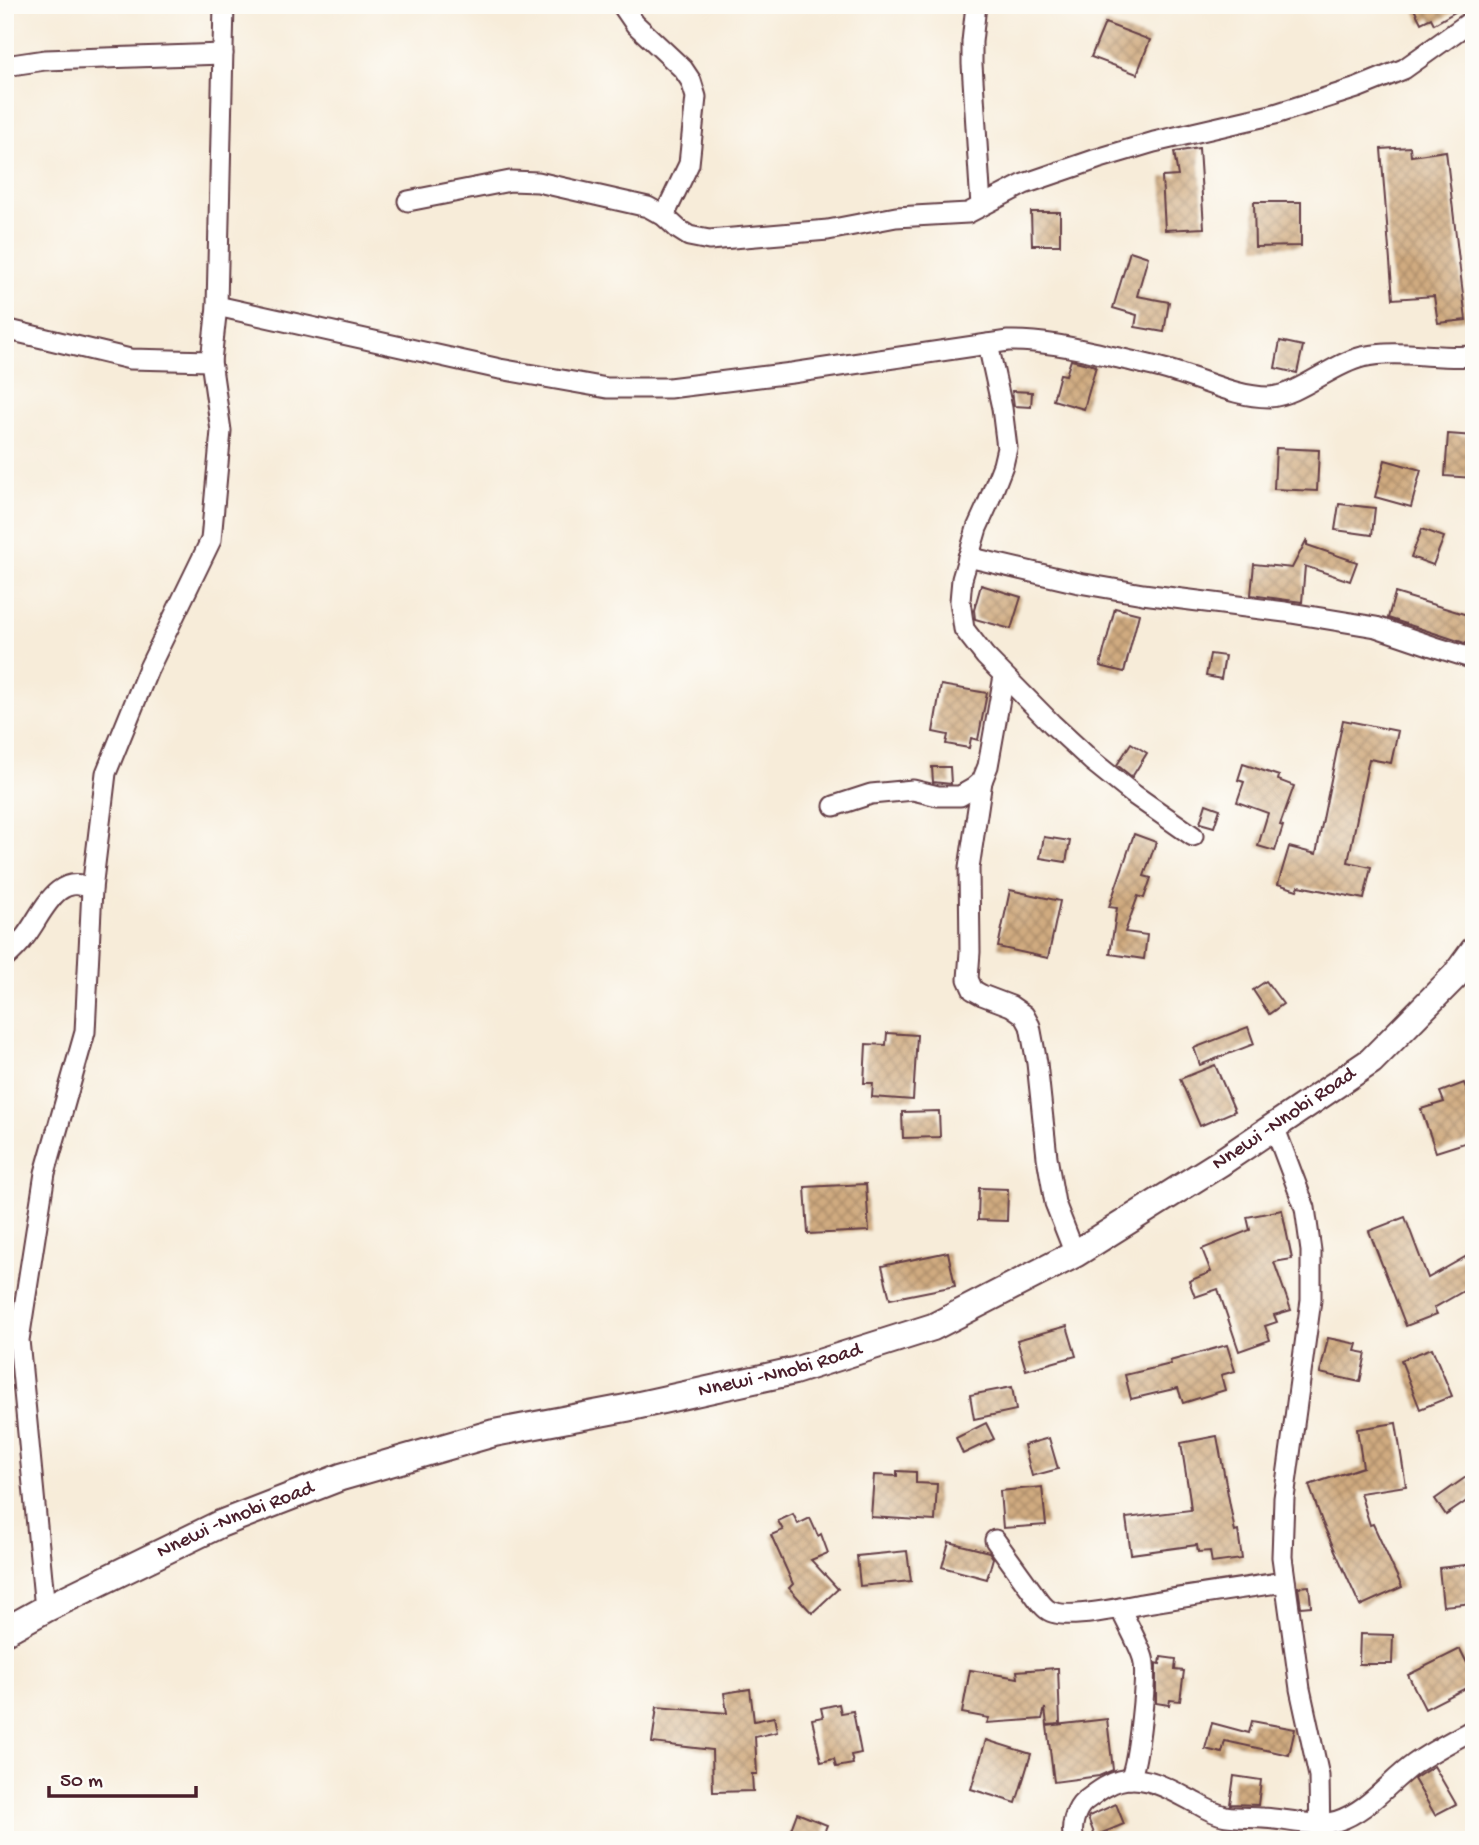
<svg xmlns="http://www.w3.org/2000/svg" width="1479" height="1845" font-family="'Gochi Hand',sans-serif">
	<style>
		.building { fill: url(#building-cross-hatch) }
		.lines { fill: none; stroke-linecap: round; stroke-linejoin: round }
		.street-casing { stroke: #643e45; stroke-width: 23 }
		.secondary-casing { stroke: #643e45; stroke-width: 30 }
		.street { stroke: #fff; stroke-width: 19 }
		.secondary { stroke: #fff; stroke-width: 26 }
		.labels { text-anchor: middle; dominant-baseline: central; stroke-width: 5; stroke-linejoin: round; paint-order: stroke }
		.street-label { font-size: 21px; fill: #4a1f2b; stroke: #fdfcf7 }
	</style>
	<defs>
		<pattern id="building-cross-hatch" width="8" height="8" patternUnits="userSpaceOnUse" patternTransform="scale(1.75)"><rect width="8" height="8" fill="#d0ab80"/><path d="M0 0l8 8M0 8l8-8" fill="none" stroke="#ab8b69"/></pattern>
	</defs>
	<rect width="100%" height="100%" fill="#fdfcf7"/>
	<filter id="ink" filterUnits="userSpaceOnUse"><feTurbulence type="fractalNoise" baseFrequency=".0143" numOctaves="2"/><feDisplacementMap in="SourceGraphic" scale="14" xChannelSelector="R" yChannelSelector="G"/><feConvolveMatrix kernelMatrix="1 2 1 2 8 2 1 2 1" color-interpolation-filters="sRGB"/></filter>
	<filter id="wash" filterUnits="userSpaceOnUse"><feTurbulence type="fractalNoise" baseFrequency=".00686" numOctaves="4" result="noise"/><feDisplacementMap in="SourceGraphic" scale="28" xChannelSelector="R" yChannelSelector="G"/><feGaussianBlur stdDeviation="1.57" result="paint"/><feColorMatrix in="noise" values="0 0 0 0 0 0 0 0 0 0 0 0 0 0 0 0 0 1.4 0 .05"/><feComposite in="paint" operator="in"/></filter>
	<g filter="url(#wash)">
		<rect width="100%" height="100%" fill="#f7ecd9"/>
		<g id="blocks">
			<g class="building">
				<path d="M1412,5H1467L1434,24L1431,18L1421,23Z"/>
				<path d="M1105,23L1150,40L1137,74L1091,57Z"/>
				<path d="M1410,147L1411,156L1446,151L1466,320L1438,323L1434,296L1393,299L1381,149Z"/>
				<path d="M1199,148L1204,228L1165,230L1162,177L1178,176L1174,152Z"/>
				<path d="M1254,202H1301V246L1255,247Z"/>
				<path d="M1031,212H1060V245H1032Z"/>
				<path d="M1130,251L1148,257L1137,296L1169,302L1164,332L1135,327L1137,315L1113,308Z"/>
				<path d="M1280,341L1303,346L1297,373L1275,368Z"/>
				<path d="M1071,360L1096,366L1084,409L1053,400L1060,374L1066,375Z"/>
				<path d="M1012,391L1032,392L1031,407L1014,406Z"/>
				<path d="M1448,434L1474,436V478L1445,476Z"/>
				<path d="M1276,448L1319,450L1317,491L1274,489Z"/>
				<path d="M1385,460L1421,470L1411,507L1375,497Z"/>
				<path d="M1339,504L1375,508L1372,535L1335,530Z"/>
				<path d="M1422,529L1444,537L1433,565L1411,557Z"/>
				<path d="M1307,539V545L1357,562L1350,581L1305,566L1302,602L1251,595L1254,564L1292,568Z"/>
				<path d="M981,585L1021,597L1011,629L975,619L974,610Z"/>
				<path d="M1395,593L1474,617V646L1388,618Z"/>
				<path d="M1115,608L1139,614L1124,672L1100,666Z"/>
				<path d="M1210,654L1225,656L1221,679L1206,676Z"/>
				<path d="M941,685L987,693L978,740L971,738L969,748L946,744L948,735L933,732Z"/>
				<path d="M1343,720L1398,731L1391,763L1369,759L1348,862L1371,867L1364,899L1299,886L1297,890L1278,884L1289,847L1316,854Z"/>
				<path d="M1131,743L1147,753L1132,777L1117,765Z"/>
				<path d="M1243,764L1279,776L1278,780L1294,786L1280,825L1283,826L1275,851L1258,846L1268,813L1237,802L1244,782L1238,780Z"/>
				<path d="M932,767H950L951,784L933,782Z"/>
				<path d="M1206,804L1220,809L1214,827L1200,823Z"/>
				<path d="M1134,834L1156,842L1144,876L1151,878L1144,898L1138,896L1125,932L1147,935L1144,959L1110,954L1117,908L1109,907Z"/>
				<path d="M1044,837L1070,841L1066,862L1040,858Z"/>
				<path d="M1010,890L1060,901L1048,958L998,947Z"/>
				<path d="M1266,981L1283,1004L1269,1014L1253,990Z"/>
				<path d="M1248,1027L1254,1044L1200,1065L1194,1048Z"/>
				<path d="M887,1033L917,1035L913,1100L872,1097L873,1083H864L866,1044L886,1045Z"/>
				<path d="M1215,1065L1235,1111L1200,1126L1180,1079Z"/>
				<path d="M1464,1083L1468,1093L1474,1091V1140L1436,1152L1421,1109L1444,1102L1440,1092Z"/>
				<path d="M939,1111L940,1137L903,1138L902,1112Z"/>
				<path d="M866,1184L869,1231L808,1234L805,1187Z"/>
				<path d="M979,1188L1008,1189L1007,1221L978,1220Z"/>
				<path d="M1282,1210L1292,1259L1274,1262L1291,1310L1274,1315L1277,1322L1265,1326L1270,1340L1239,1351L1218,1289L1195,1297L1189,1281L1211,1272L1202,1249L1250,1230L1247,1217Z"/>
				<path d="M1405,1217L1428,1278L1474,1252V1285L1434,1308L1437,1314L1406,1326L1369,1231Z"/>
				<path d="M948,1252L955,1286L890,1299L882,1266Z"/>
				<path d="M1067,1326L1076,1356L1026,1370L1017,1340Z"/>
				<path d="M1328,1338L1357,1344L1355,1351L1366,1353L1360,1382L1320,1373Z"/>
				<path d="M1227,1345L1235,1371L1221,1375L1225,1390L1183,1403L1178,1388L1131,1399L1125,1375L1171,1364L1170,1361Z"/>
				<path d="M1432,1348L1452,1396L1420,1409L1401,1360Z"/>
				<path d="M1012,1387L1016,1410L974,1419L970,1395Z"/>
				<path d="M986,1423L994,1439L963,1454L956,1438Z"/>
				<path d="M1396,1423L1406,1486L1360,1493L1370,1525L1373,1524L1402,1587L1360,1606L1323,1524L1309,1485L1363,1467L1357,1429Z"/>
				<path d="M1217,1436L1235,1532L1238,1531L1242,1559L1212,1563L1210,1551L1198,1552L1197,1545L1131,1554L1126,1518L1191,1510L1189,1493L1181,1443Z"/>
				<path d="M1049,1438L1058,1469L1032,1476L1024,1445Z"/>
				<path d="M897,1471L916,1472V1483L937,1484L935,1521L871,1517L874,1475L897,1476Z"/>
				<path d="M1466,1477L1474,1487V1496L1446,1515L1435,1499Z"/>
				<path d="M1042,1487L1046,1525L1003,1528L1000,1491Z"/>
				<path d="M793,1514L798,1524L810,1518L818,1536L821,1534L828,1553L811,1560L838,1589L812,1613L789,1588L793,1584L771,1535L783,1530L778,1521Z"/>
				<path d="M949,1542L989,1552L993,1558L987,1579L942,1567Z"/>
				<path d="M907,1551L911,1581L860,1586L857,1556Z"/>
				<path d="M1474,1564V1603L1443,1606L1439,1568Z"/>
				<path d="M1309,1586L1311,1606L1301,1607L1298,1587Z"/>
				<path d="M1360,1634L1393,1635L1392,1664H1359Z"/>
				<path d="M1460,1649L1474,1677V1684L1425,1709L1408,1675Z"/>
				<path d="M1161,1657L1176,1659L1175,1670L1184,1671L1180,1701L1170,1700L1169,1705L1156,1703V1663L1160,1664Z"/>
				<path d="M1056,1668H1058L1060,1724L1047,1725L1045,1708L1042,1719L987,1723L989,1718L962,1713L970,1670L1018,1678L1017,1671Z"/>
				<path d="M750,1689L754,1721L774,1717L777,1732L755,1737L757,1774H752L753,1791L713,1792L712,1750L652,1743L657,1707L727,1713L724,1693Z"/>
				<path d="M839,1704L841,1713L853,1711L861,1753L851,1755L853,1764L836,1767L834,1759L821,1762L812,1719L823,1717L821,1708Z"/>
				<path d="M1107,1719L1113,1770L1099,1776L1054,1782L1047,1726Z"/>
				<path d="M1252,1721L1295,1729L1289,1755L1225,1741L1222,1753L1205,1749L1212,1723L1249,1733Z"/>
				<path d="M986,1740L1031,1754L1016,1803L971,1789Z"/>
				<path d="M1434,1766L1456,1804L1435,1815L1414,1779Z"/>
				<path d="M1234,1776L1261,1780L1258,1805L1230,1804Z"/>
				<path d="M1116,1804L1124,1824L1095,1836L1088,1818L1089,1816Z"/>
				<path d="M797,1813L827,1825L821,1840H787Z"/>
			</g>
		</g>
	</g>
	<g filter="url(#ink)">
		<use href="#blocks" fill-opacity="0" stroke="#643e45" stroke-width="2"/>
		<g class="lines">
			<defs>
				<g id="street">
					<path d="M622,5L635,24L683,69L691,81L696,97L689,164L664,216"/>
					<path d="M976,5L972,42V64L981,206"/>
					<path d="M5,66L45,60L223,54"/>
					<path d="M408,201L510,181L538,182L648,207L664,216L678,229L689,236L709,240L828,230L896,217L968,213L1024,184L1097,159L1154,142L1275,114L1357,88L1404,69L1474,19"/>
					<path d="M217,306L500,369L607,388H669L792,373L1008,341C1045,340 1083,350 1119,358C1140,363 1161,367 1181,374C1210,383 1239,397 1269,397C1298,396 1332,364 1362,357C1399,349 1436,359 1474,356"/>
					<path d="M5,329L130,359L211,361"/>
					<path d="M988,344L1002,408L1007,448L1003,465L987,506L977,528L962,579L960,601L964,629L985,656L1052,724L1092,761L1133,794L1193,836"/>
					<path d="M968,557L1079,583L1143,594L1285,612L1376,627L1432,646L1474,659"/>
					<path d="M982,781L969,868L970,952L968,979L973,990L982,995L1011,1006L1024,1015L1030,1026L1037,1063L1047,1157L1055,1203L1075,1254"/>
					<path d="M834,806L871,794L913,790L938,796H960L974,788L982,781L988,766L1004,676"/>
					<path d="M5,958C12,952 19,945 24,938C42,916 56,870 92,889"/>
					<path d="M1274,1126L1305,1208L1311,1251V1300L1284,1498L1282,1557L1300,1689L1319,1776L1320,1840"/>
					<path d="M995,1540L1039,1601C1044,1607 1048,1612 1056,1613C1074,1618 1121,1608 1141,1604C1189,1596 1237,1589 1285,1582"/>
					<path d="M1120,1608C1126,1622 1139,1644 1143,1658C1148,1675 1138,1762 1130,1779"/>
					<path d="M45,1609L19,1340L45,1173L85,1032L92,889L106,773L148,670L211,540L221,431L211,361L217,306L224,5"/>
					<path d="M1074,1840C1070,1828 1075,1809 1085,1801C1092,1796 1099,1790 1107,1786C1138,1768 1169,1789 1196,1803C1206,1809 1215,1814 1226,1816C1238,1818 1251,1817 1263,1818C1287,1819 1314,1828 1337,1821C1368,1811 1389,1782 1414,1764C1432,1751 1454,1740 1474,1729"/>
				</g>
				<g id="secondary">
					<path id="s1" d="M5,1631L45,1609L220,1524L341,1477L494,1433L626,1408L794,1371L933,1327L1075,1254L1220,1163L1371,1061L1455,976L1474,950"/>
				</g>
			</defs>
			<use href="#street" class="street-casing"/>
			<use href="#secondary" class="secondary-casing"/>
			<use href="#street" class="street"/>
			<use href="#secondary" class="secondary"/>
		</g>
	</g>
	<g class="labels">
		<g class="street-label">
			<text stroke="none"><textPath href="#s1" startOffset="1390">Nnewi -Nnobi Road</textPath></text>
			<text stroke="none"><textPath href="#s1" startOffset="822">Nnewi -Nnobi Road</textPath></text>
			<text stroke="none"><textPath href="#s1" startOffset="256">Nnewi -Nnobi Road</textPath></text>
		</g>
	</g>
	<rect width="1479" height="1845" fill="none" stroke="#fdfcf7" stroke-width="28"/>
	<path d="M49 1786v10h147v-10" fill="none" stroke="#4a1f2b" stroke-width="3.5"/>
	<text x="60" y="1786" font-size="21" fill="#4a1f2b" stroke="#fdfcf7" stroke-width="5" paint-order="stroke">50 m</text>
</svg>
